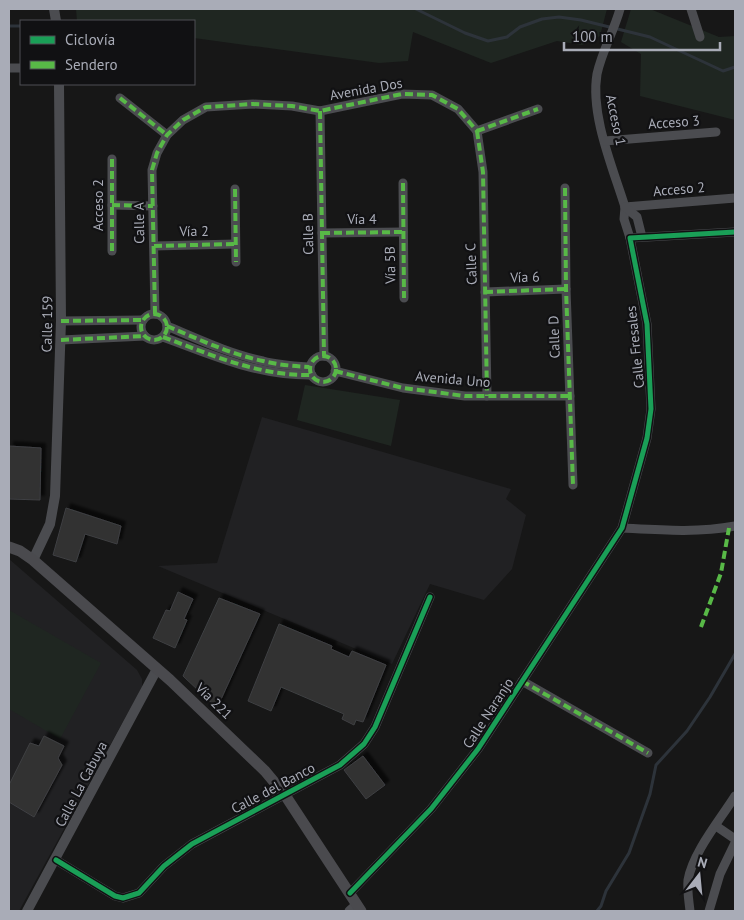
<svg xmlns="http://www.w3.org/2000/svg" width="744" height="920" font-family="'PT Sans',sans-serif">
	<style>
		.built { fill: #212123 }
		.green { fill: #1f2621 }
		.lines { fill: none; stroke-linecap: round; stroke-linejoin: round }
		.stream { stroke: #2d333a; stroke-width: 3 }
		.building { fill: #303031; stroke: #3f4043; filter: url(#shadow) }
		.minor { stroke: #4b4c50; stroke-width: 9 }
		.tertiary { stroke: #4b4c50; stroke-width: 10 }
		.secondary { stroke: #4a4a4e; stroke-width: 11 }
		.quiet { stroke: #58b947; stroke-width: 4; stroke-dasharray: 8 4; stroke-linecap: butt }
		.cycleway-casing { stroke: #111113; stroke-width: 8 }
		.cycleway { stroke: #1a9f57; stroke-width: 5 }
		.labels { text-anchor: middle; dominant-baseline: central; stroke-width: 4.5; stroke-linejoin: round; paint-order: stroke }
		.street-label { font-size: 14px; fill: #a9acb7; stroke: #111113 }
	</style>
	<defs>
		<filter id="shadow"><feDropShadow dx="4.5" dy="-4.5" stdDeviation="1" flood-color="#0009"/></filter>
	</defs>
	<rect width="100%" height="100%" fill="#171717"/>
	<g class="built">
		<path d="M262,417L511,489L506,499L526,515L512,569L484,600L430,584L392,664L158,566L217,563Z"/>
		<path d="M9,559L137,670L142,679V687L19,911H9Z"/>
	</g>
	<g class="green">
		<path d="M76,9H607L600,36L582,45L557,41L491,63L413,32L408,61L379,63L194,38V21H77Z"/>
		<path d="M631,9H650L719,37L735,36V120L640,96L641,54L621,42Z"/>
		<path d="M305,385L400,400L391,446L297,420Z"/>
		<path d="M9,610L101,663L60,739L9,709Z"/>
	</g>
	<g class="lines">
		<g class="stream">
			<path d="M416,9L465,33L488,41L507,37L520,27L542,19L559,17L581,20L650,37L723,71L735,67"/>
			<path d="M9,26H21"/>
			<path d="M597,911L601,906L606,891L629,853L650,794L656,765L687,731L710,697L735,654"/>
		</g>
	</g>
	<g class="building">
		<path d="M9,446L41,448L40,500L9,499Z"/>
		<path d="M66,508L121,526L117,544L85,534L76,562L53,555Z"/>
		<path d="M178,592L193,599L184,619L187,620L175,648L153,638L166,610L170,611Z"/>
		<path d="M219,598L260,614L217,708L183,676Z"/>
		<path d="M279,624L332,646L331,649L349,657L352,651L386,665L363,722L356,720L354,725L342,719L344,714L281,687L271,711L248,701Z"/>
		<path d="M44,736L64,746L58,758L62,765L34,817L9,802V785L30,743L39,746Z"/>
		<path d="M363,756L385,785L366,799L344,770Z"/>
	</g>
	<g class="lines">
		<g class="minor">
			<path d="M620,9C614,31 602,51 597,74C590,115 613,168 625,207L624,219L630,238"/>
			<path d="M691,9L700,37"/>
			<path d="M9,68H21"/>
			<path d="M120,98L167,135"/>
			<path d="M320,111L324,356"/>
			<path d="M477,131L483,172L487,396"/>
			<path d="M477,131L538,109"/>
			<path d="M605,141L716,132"/>
			<path d="M112,159V251"/>
			<path d="M403,183L404,298"/>
			<path d="M565,188L566,289L573,485"/>
			<path d="M235,189L236,262"/>
			<path d="M112,205L153,206"/>
			<path d="M625,207L735,198"/>
			<path d="M625,207L637,217L642,237"/>
			<path d="M322,233L403,232"/>
			<path d="M154,246L235,244"/>
			<path d="M485,292L566,289"/>
			<path d="M155,314L152,170L157,153L167,135L183,120L206,107L253,104L292,106L320,111L402,94L432,95L458,109L477,131"/>
			<circle cx="154" cy="327" r="13"/>
			<path d="M61,321L143,320"/>
			<path d="M167,326C198,339 230,354 263,361C278,365 294,366 309,367"/>
			<path d="M163,337C212,355 258,376 312,375"/>
			<path d="M61,340L145,336"/>
			<circle cx="323" cy="369" r="13"/>
			<path d="M335,371L403,388L465,396H570"/>
			<path d="M622,528C660,530 697,533 735,526"/>
			<path d="M522,681L648,753"/>
			<path d="M716,826L735,839"/>
			<path d="M56,860L115,896L123,898L139,893L164,866L192,844L340,765L364,744L375,727L430,597"/>
			<path d="M350,893L431,809L478,749L622,528L647,438L651,409L647,324L630,238L735,232"/>
			<path d="M349,911L357,904"/>
			<path d="M690,911C689,901 687,891 688,880C693,852 720,820 735,796"/>
			<path d="M709,911L720,874L735,843"/>
		</g>
		<g class="tertiary">
			<path d="M54,9L56,21"/>
			<path d="M33,560L50,524L55,496L61,321L59,84"/>
			<path d="M27,911L157,669"/>
		</g>
		<path class="secondary" d="M9,547L20,551L33,560L170,680L265,771L285,795L361,911"/>
		<g class="quiet">
			<path d="M120,98L167,135"/>
			<path d="M320,111L324,356"/>
			<path d="M477,131L483,172L487,396"/>
			<path d="M477,131L538,109"/>
			<path d="M112,159V251"/>
			<path d="M403,183L404,298"/>
			<path d="M565,188L566,289L573,485"/>
			<path d="M235,189L236,262"/>
			<path d="M112,205L153,206"/>
			<path d="M322,233L403,232"/>
			<path d="M154,246L235,244"/>
			<path d="M485,292L566,289"/>
			<path d="M155,314L152,170L157,153L167,135L183,120L206,107L253,104L292,106L320,111L402,94L432,95L458,109L477,131"/>
			<circle cx="154" cy="327" r="13"/>
			<path d="M61,321L143,320"/>
			<path d="M167,326C198,339 230,354 263,361C278,365 294,366 309,367"/>
			<path d="M163,337C212,355 258,376 312,375"/>
			<path d="M61,340L145,336"/>
			<circle cx="323" cy="369" r="13"/>
			<path d="M335,371L403,388L465,396H570"/>
			<path d="M701,627L721,573L729,528"/>
			<path d="M522,681L648,753"/>
		</g>
		<defs>
			<g id="cycleway">
				<path d="M56,860L115,896L123,898L139,893L164,866L192,844L340,765L364,744L375,727L430,597"/>
				<path d="M350,893L431,809L478,749L622,528L647,438L651,409L647,324L630,238L735,232"/>
			</g>
		</defs>
		<use href="#cycleway" class="cycleway-casing"/>
		<use href="#cycleway" class="cycleway"/>
	</g>
	<g class="labels">
		<g class="street-label">
			<text transform="translate(366 89) rotate(-10)">Avenida Dos</text>
			<text transform="translate(616 120) rotate(78)">Acceso 1</text>
			<text transform="translate(674 122) rotate(-4)">Acceso 3</text>
			<text transform="translate(679 189) rotate(-5)">Acceso 2</text>
			<text transform="translate(98 205) rotate(-90)">Acceso 2</text>
			<text x="362" y="219">Vía 4</text>
			<text transform="translate(139 223) rotate(-91)">Calle A</text>
			<text transform="translate(194 231) rotate(-1)">Vía 2</text>
			<text transform="translate(308 234) rotate(-91)">Calle B</text>
			<text transform="translate(471 264) rotate(-92)">Calle C</text>
			<text transform="translate(390 265) rotate(-91)">Vía 5B</text>
			<text transform="translate(525 277) rotate(-2)">Vía 6</text>
			<text transform="translate(47 324) rotate(-89)">Calle 159</text>
			<text transform="translate(554 337) rotate(-92)">Calle D</text>
			<text transform="translate(635 347) rotate(-96)">Calle Fresales</text>
			<text transform="translate(453 379) rotate(5)">Avenida Uno</text>
			<text transform="translate(214 701) rotate(44)">Vía 221</text>
			<text transform="translate(488 713) rotate(-57)">Calle Naranjo</text>
			<text transform="translate(81 784) rotate(-62)">Calle La Cabuya</text>
			<text transform="translate(273 788) rotate(-28)">Calle del Banco</text>
		</g>
	</g>
	<rect width="744" height="920" fill="none" stroke="#a9acb7" stroke-width="20"/>
	<rect x="20" y="20" width="175" height="65" fill="#111113" stroke="#4e4f55"/>
	<rect x="30" y="36" width="25" height="8" fill="#1a9f57" stroke="#4e4f55"/>
	<text x="65" y="45" font-size="15" fill="#a9acb7">Ciclovía</text>
	<rect x="30" y="61" width="25" height="8" fill="#58b947" stroke="#4e4f55"/>
	<text x="65" y="70" font-size="15" fill="#a9acb7">Sendero</text>
	<g transform="translate(699 875) rotate(16)" stroke="#111113" stroke-width="4" paint-order="stroke">
	<path d="M0-4L9 19L0 12L-9 19Z" fill="#a9acb7"/>
	<text y="-8" font-size="14" font-weight="bold" text-anchor="middle" fill="#a9acb7">N</text>
	</g>
	<path d="M564 42v8h156v-8" fill="none" stroke="#a9acb7" stroke-width="2.5"/>
	<text x="572" y="42" font-size="15" fill="#a9acb7" stroke="#111113" stroke-width="4" paint-order="stroke">100 m</text>
</svg>
